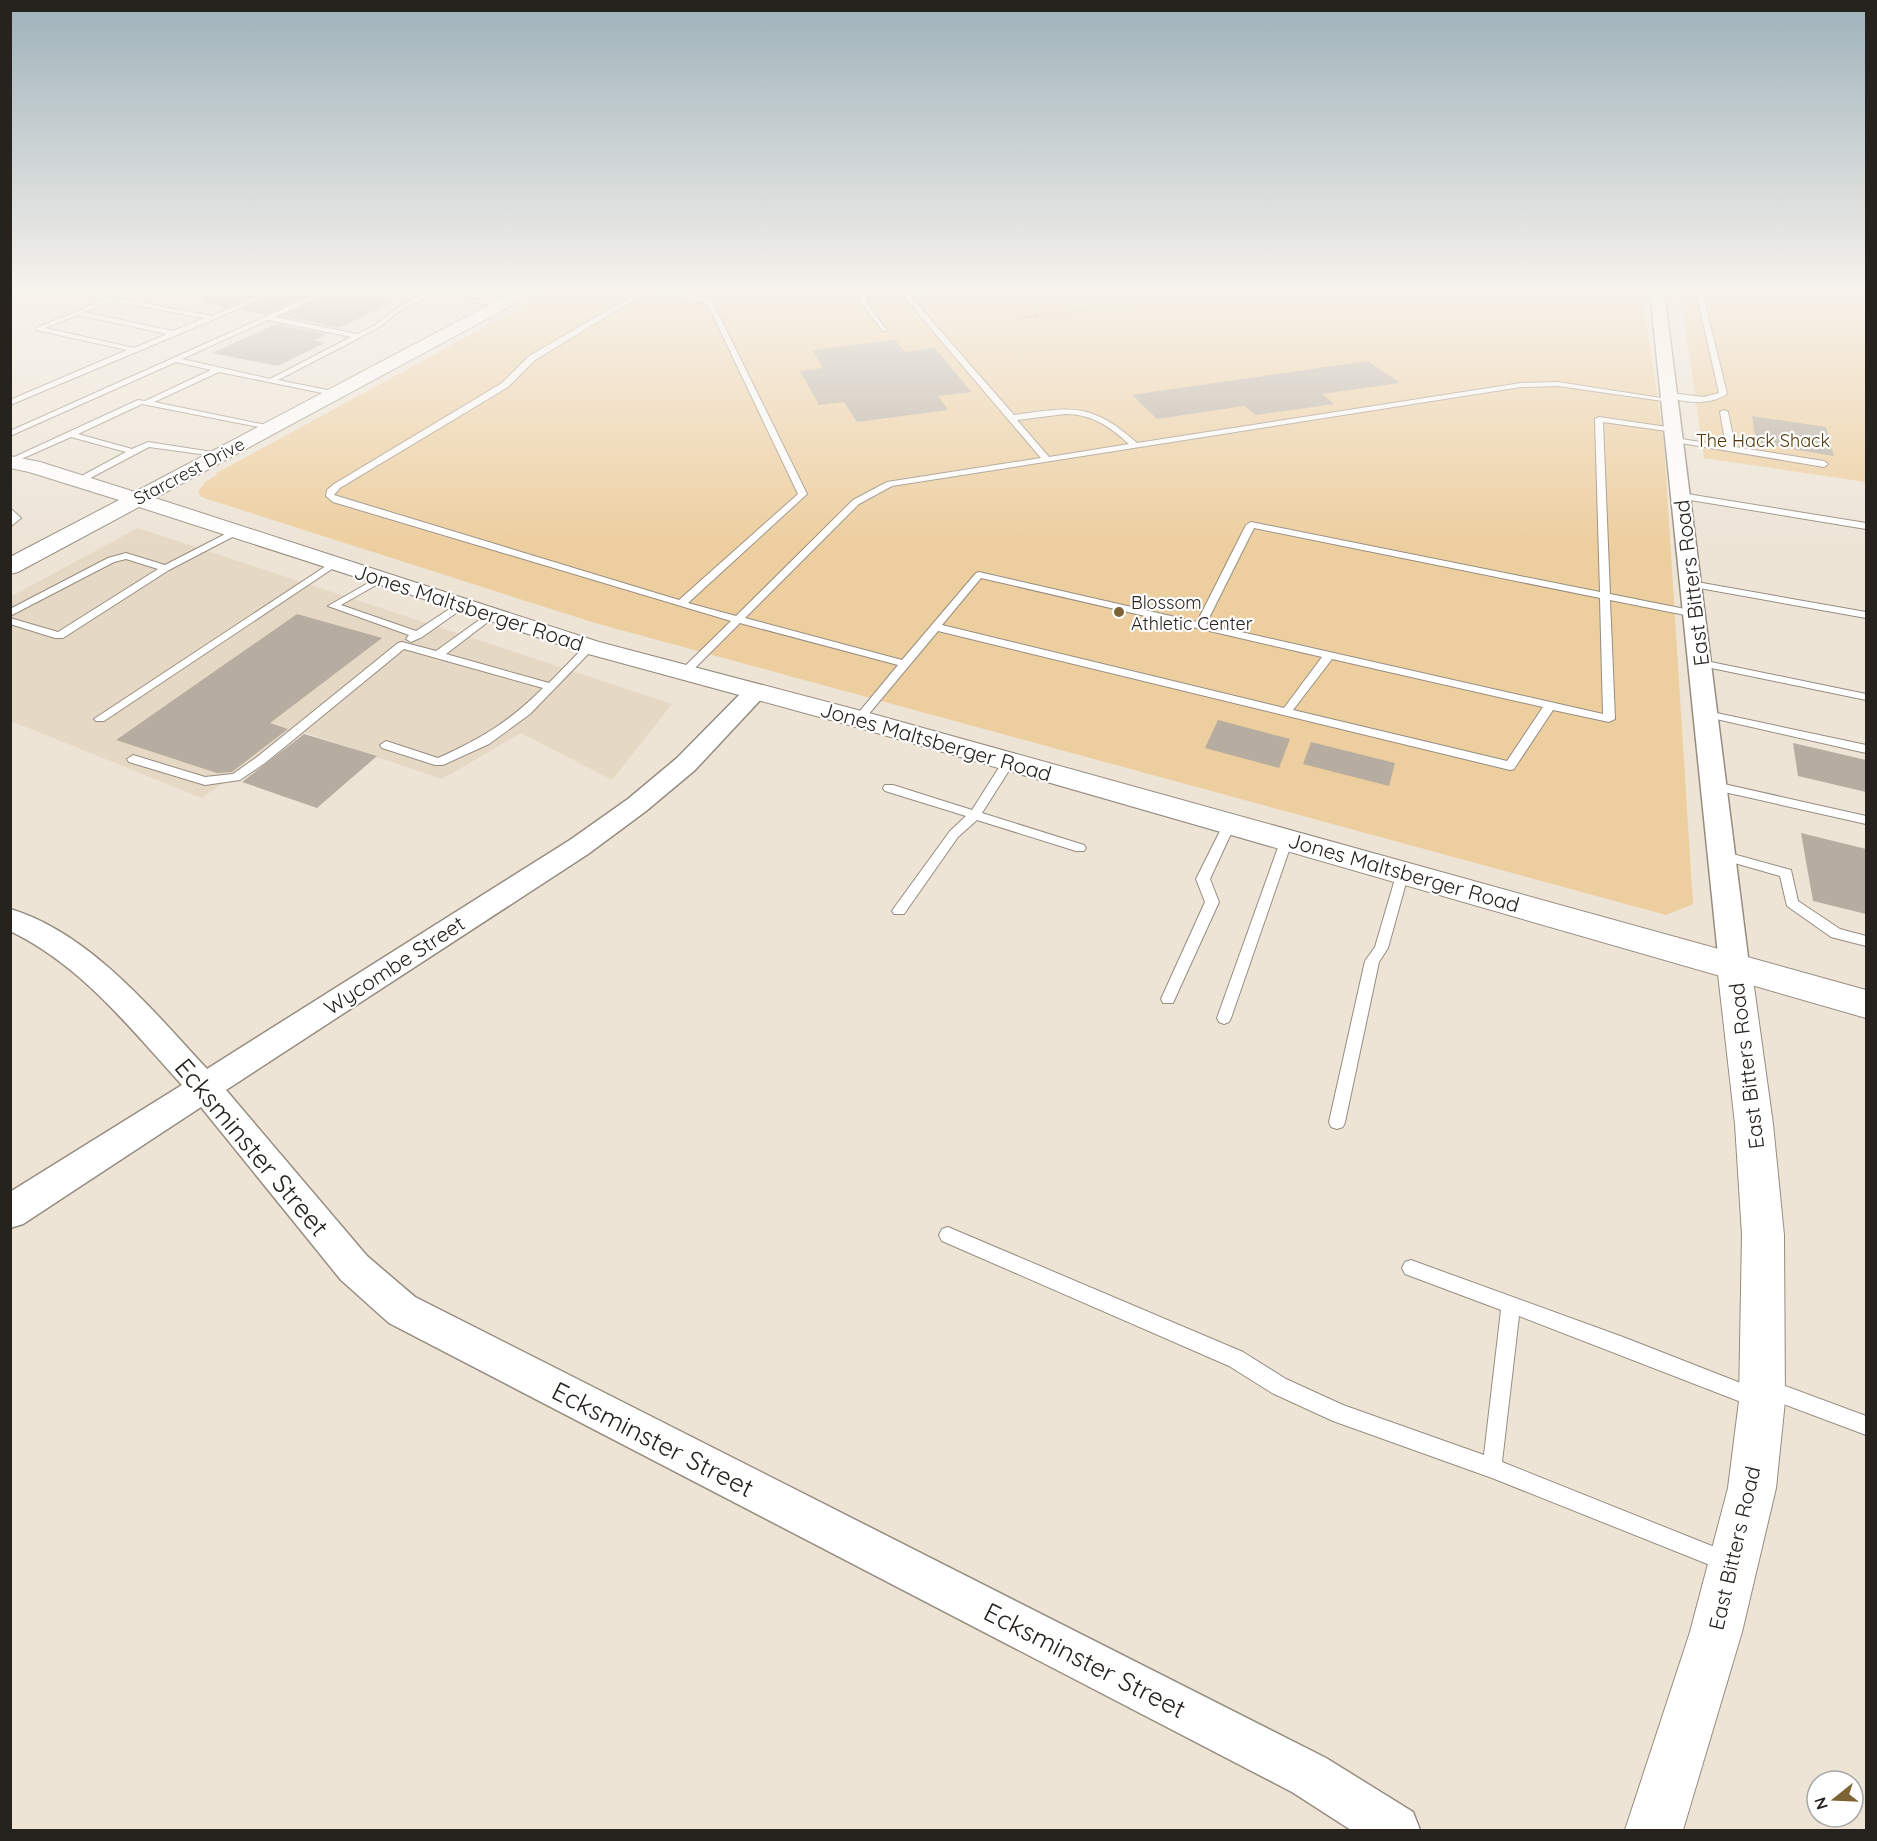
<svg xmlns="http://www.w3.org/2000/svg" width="1877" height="1841" font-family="Quicksand,sans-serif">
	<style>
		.built { fill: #e5d8c4 }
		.green { fill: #edce9e }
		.building { fill: #b6ada0 }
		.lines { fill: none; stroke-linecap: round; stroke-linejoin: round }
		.service-casing { stroke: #968d80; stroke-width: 2 }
		.minor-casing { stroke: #968d80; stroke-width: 3 }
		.tertiary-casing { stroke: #968d80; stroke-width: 2 }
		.secondary-casing { stroke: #968d80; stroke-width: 2 }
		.path { stroke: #a8a196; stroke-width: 2; stroke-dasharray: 1.5 2; stroke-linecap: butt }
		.service { fill: #fff; fill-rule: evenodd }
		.minor { fill: #fff; fill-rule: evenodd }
		.tertiary { fill: #fff; fill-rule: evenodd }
		.secondary { fill: #fff; fill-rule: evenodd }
		.poi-dot { fill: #7d6234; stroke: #fff; stroke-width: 2 }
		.labels { text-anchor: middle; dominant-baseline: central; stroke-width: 4.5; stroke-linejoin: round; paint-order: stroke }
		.far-park-label { font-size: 18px; fill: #4f3707; stroke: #fff }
		.far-street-label { font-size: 18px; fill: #26221d; stroke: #fff }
		.far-poi-label { font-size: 18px; fill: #26221d; stroke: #fff; text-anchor: start }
		.street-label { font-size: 21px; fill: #26221d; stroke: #fff }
		.near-street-label { font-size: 26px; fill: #26221d; stroke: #fff }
	</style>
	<rect width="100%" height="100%" fill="#ede4d6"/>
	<path class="built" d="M138,528L672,704L612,780L521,733L442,779L298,730L202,798L11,721L10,597Z"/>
	<g class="green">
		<path d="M551,291H1642L1664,443L1693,904L1666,915L595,623L201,497L198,492L205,482L217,475L215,474Z"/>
		<path d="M1680,291H1866V482L1704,458Z"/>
	</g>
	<g class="building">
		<path d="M205,291H264L226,308L204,303Z"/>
		<path d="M279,291H318L265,315L240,310Z"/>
		<path d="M333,291H345L397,300L339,328L282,316Z"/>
		<path d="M276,324L327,334L314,340L325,343L278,366L212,353Z"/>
		<path d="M895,340L905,352L935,348L971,392L938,396L948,410L857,422L844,402L819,405L800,371L823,368L812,350Z"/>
		<path d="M1368,361L1400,383L1322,394L1334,404L1256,415L1244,406L1157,419L1132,395Z"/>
		<path d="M1752,416L1826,427L1834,456L1756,443Z"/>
		<path d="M297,614L382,638L270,723L288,729L232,772L217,773L116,740Z"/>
		<path d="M1218,720L1290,739L1279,768L1205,748Z"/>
		<path d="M304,734L377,756L317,808L242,782Z"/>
		<path d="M1311,742L1395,763L1389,786L1303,764Z"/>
		<path d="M1793,743L1866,760V792L1798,776Z"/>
		<path d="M1801,833L1866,849V914L1813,901Z"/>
	</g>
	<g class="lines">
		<defs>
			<g id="service">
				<path d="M78,291L212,316L269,291H277L215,319L10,405V400L127,350L36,330V328L105,300L76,294ZM113,301L204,318L173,331L84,312ZM78,315L167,334L134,348L45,328Z"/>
				<path d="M323,291H331L275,317L357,334L375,325L398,307L429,291L503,305L500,307L433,294L402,309L379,327L361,337L278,380L337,392V396L219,372L154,402L271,426H274V430L142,404L78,434L132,449L148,442L219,453L223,455L222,457L149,447L79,484L76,483V479L126,452L71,437L10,464V459L138,400L145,401L211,370L176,362L10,436V431ZM268,320L351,337L270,379L182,359Z"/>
				<path d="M641,291C663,291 693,291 713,303L807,494L688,603L736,616L853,500L887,482L1041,458L899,291L907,293L943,291L910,296L1014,415C1071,407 1091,402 1137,443L1521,383L1558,382L1674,400L1670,402L1558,386L1521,387L892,486L859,504L745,618L902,660L976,573L979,572L1197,622L1246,525L1251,522L1600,592L1595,419L1599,417L1674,428L1678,430L1674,432L1603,422L1610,594L1695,611L1700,614L1695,617L1610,600L1615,719L1609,722L1553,710L1514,769L1510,770L938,631L863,721L859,722L853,719L855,717L898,665L740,623L690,673H682V669L731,621L333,502L326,496L327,490L334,484L502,383L529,356ZM648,291L702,302L708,305L798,494L679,600L334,495L340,488L508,387L535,360ZM1065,414C1092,414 1109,426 1129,444L1049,457L1017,420ZM1254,528L1600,598L1603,714L1206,624ZM981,578L1322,657L1284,708L942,625ZM1332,659L1543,707L1507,761L1293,710Z"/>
				<path d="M860,291H866L867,303L887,331H883L861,303Z"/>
				<path d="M1696,291H1702L1727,394C1712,405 1681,404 1666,395L1670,393L1704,397L1719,393Z"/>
				<path d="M1724,410L1728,412L1735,447L1824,461L1828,464L1824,467L1675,442L1671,440L1675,438L1726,446L1720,412Z"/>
				<path d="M1681,493L1866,523V529L1678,498L1677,496Z"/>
				<path d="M10,508L21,518L10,527Z"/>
				<path d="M237,528L240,529V533L169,570L63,638H55L10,624V618L58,632L158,569L126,559L114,562L10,616V609L108,558L126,553L165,565Z"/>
				<path d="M335,560L340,563L338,565L104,721H96L94,719Z"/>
				<path d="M382,575L385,576V580L341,605L416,631L460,602L464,601L469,604L422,637L411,642L406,639L409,635L328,606Z"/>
				<path d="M1691,581L1866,612V618L1688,586L1686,584Z"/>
				<path d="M493,610L497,611V615L446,654L549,683L586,645L590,644L595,647L530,714L489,744L443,765H435L382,748L380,745L386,741L438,758C482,738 509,722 543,688L404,649L265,763L240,780L205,785L129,762L127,759L133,755L205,777L233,774L257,757L398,643L402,642L436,651Z"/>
				<path d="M1701,660L1866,694V700L1697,665L1696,663Z"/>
				<path d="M1707,711L1866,745V753L1703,716L1701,714Z"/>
				<path d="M1009,757L1015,761L982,813L1084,845L1086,848L1084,851H1076L977,820L958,837L904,914H894L892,911L894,908L950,831L966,816L885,791L883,788L885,785H893L972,810L1005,758Z"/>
				<path d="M1715,782L1866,816V824L1711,789L1709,786L1711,783Z"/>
				<path d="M1230,819L1236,823L1210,879L1219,902L1173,1003H1163L1161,999L1205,902L1196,879L1224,823Z"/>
				<path d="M1287,835L1293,839L1231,1018L1229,1022L1224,1024L1219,1022L1217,1018L1281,839Z"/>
				<path d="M1722,851L1791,870L1798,901L1840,929L1866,936V946L1831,937L1787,906L1780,876L1717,858L1716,855L1717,852Z"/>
				<path d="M1403,867L1409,872L1388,948L1379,962L1345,1122L1343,1127L1337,1129L1331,1127L1329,1122L1365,961L1375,947L1397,872Z"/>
				<path d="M948,1227L1243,1352L1286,1379L1343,1405L1484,1455L1501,1310L1405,1274L1402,1268L1405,1262L1411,1260L1623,1337L1761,1391L1762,1382L1769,1380L1866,1416V1435L1762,1396L1761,1405L1754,1407L1519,1316L1502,1462L1732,1554L1735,1561L1732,1568L1725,1571L1492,1478L1333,1421L1272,1393L1229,1366L942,1241L939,1235L942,1229Z"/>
			</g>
			<g id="minor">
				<path d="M1650,291H1664L1749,965L1744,973L1734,976L1724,973L1719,965Z"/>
				<path d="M756,684L764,686L768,691L764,696L695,770L646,811L588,854L226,1090L367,1256L415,1297L1326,1758L1413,1812L1420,1830H1351L1292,1792L389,1323L341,1280L201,1107L23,1224L10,1228V1192L182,1085C130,1028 81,965 10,931V909C90,933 152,1010 207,1069L570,840L628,799L677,758L748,686Z"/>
			</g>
			<path id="tertiary" d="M1734,952L1746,956L1751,965L1773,1124L1784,1235L1785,1401L1776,1488L1742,1632L1683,1830H1625L1690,1632L1728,1488L1739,1401L1742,1235L1735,1124L1717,965L1722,956Z"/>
			<path id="secondary" d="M515,291H535L533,294L155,498L599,642L869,713L1866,990V1018L849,725L581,652L455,609L139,507L18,572L10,574V557L119,500L29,472L10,468V456L40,462L135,492Z"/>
		</defs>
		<use href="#service" class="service-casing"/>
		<use href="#minor" class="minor-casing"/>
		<use href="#tertiary" class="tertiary-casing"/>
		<use href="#secondary" class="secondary-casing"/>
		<path class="path" d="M1026,301L1037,311L1035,313L1037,315L1021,318L1240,291"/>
		<use href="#service" class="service"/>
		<use href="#minor" class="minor"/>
		<use href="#tertiary" class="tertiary"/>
		<use href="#secondary" class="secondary"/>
	</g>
	<linearGradient id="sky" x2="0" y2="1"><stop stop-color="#9eb1ba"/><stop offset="0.53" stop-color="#f7f3ed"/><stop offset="1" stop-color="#f7f3ed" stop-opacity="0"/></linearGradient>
	<rect width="1877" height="549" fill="url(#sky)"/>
	<circle class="poi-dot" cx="1119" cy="612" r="6"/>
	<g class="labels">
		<g class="far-park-label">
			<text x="1763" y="440">The Hack Shack</text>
		</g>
		<g class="far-street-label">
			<text transform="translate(189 471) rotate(-28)">Starcrest Drive</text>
		</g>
		<g class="far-poi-label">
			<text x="1131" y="602">Blossom<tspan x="1131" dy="21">Athletic Center</tspan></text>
		</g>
		<g class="street-label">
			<text transform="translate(1691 583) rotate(-97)">East Bitters Road</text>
			<text transform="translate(469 607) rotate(18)">Jones Maltsberger Road</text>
			<text transform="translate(936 741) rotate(16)">Jones Maltsberger Road</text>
			<text transform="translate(1404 872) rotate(16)">Jones Maltsberger Road</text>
			<text transform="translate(394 965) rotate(-33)">Wycombe Street</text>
			<text transform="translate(1746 1066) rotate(-97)">East Bitters Road</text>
			<text transform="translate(1734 1548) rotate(-77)">East Bitters Road</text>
		</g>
		<g class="near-street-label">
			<text transform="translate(252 1147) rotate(50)">Ecksminster Street</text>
			<text transform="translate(653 1439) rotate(27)">Ecksminster Street</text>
			<text transform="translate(1085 1660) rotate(27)">Ecksminster Street</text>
		</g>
	</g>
	<rect width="1877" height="1841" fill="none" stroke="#26221d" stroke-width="24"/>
	<g transform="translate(1835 1799) rotate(252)"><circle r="28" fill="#ffffff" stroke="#a8a7a5" stroke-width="1.5"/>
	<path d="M0-4.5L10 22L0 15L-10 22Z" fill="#7d6234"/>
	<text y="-9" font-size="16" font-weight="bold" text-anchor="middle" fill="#26221d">N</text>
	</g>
</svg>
